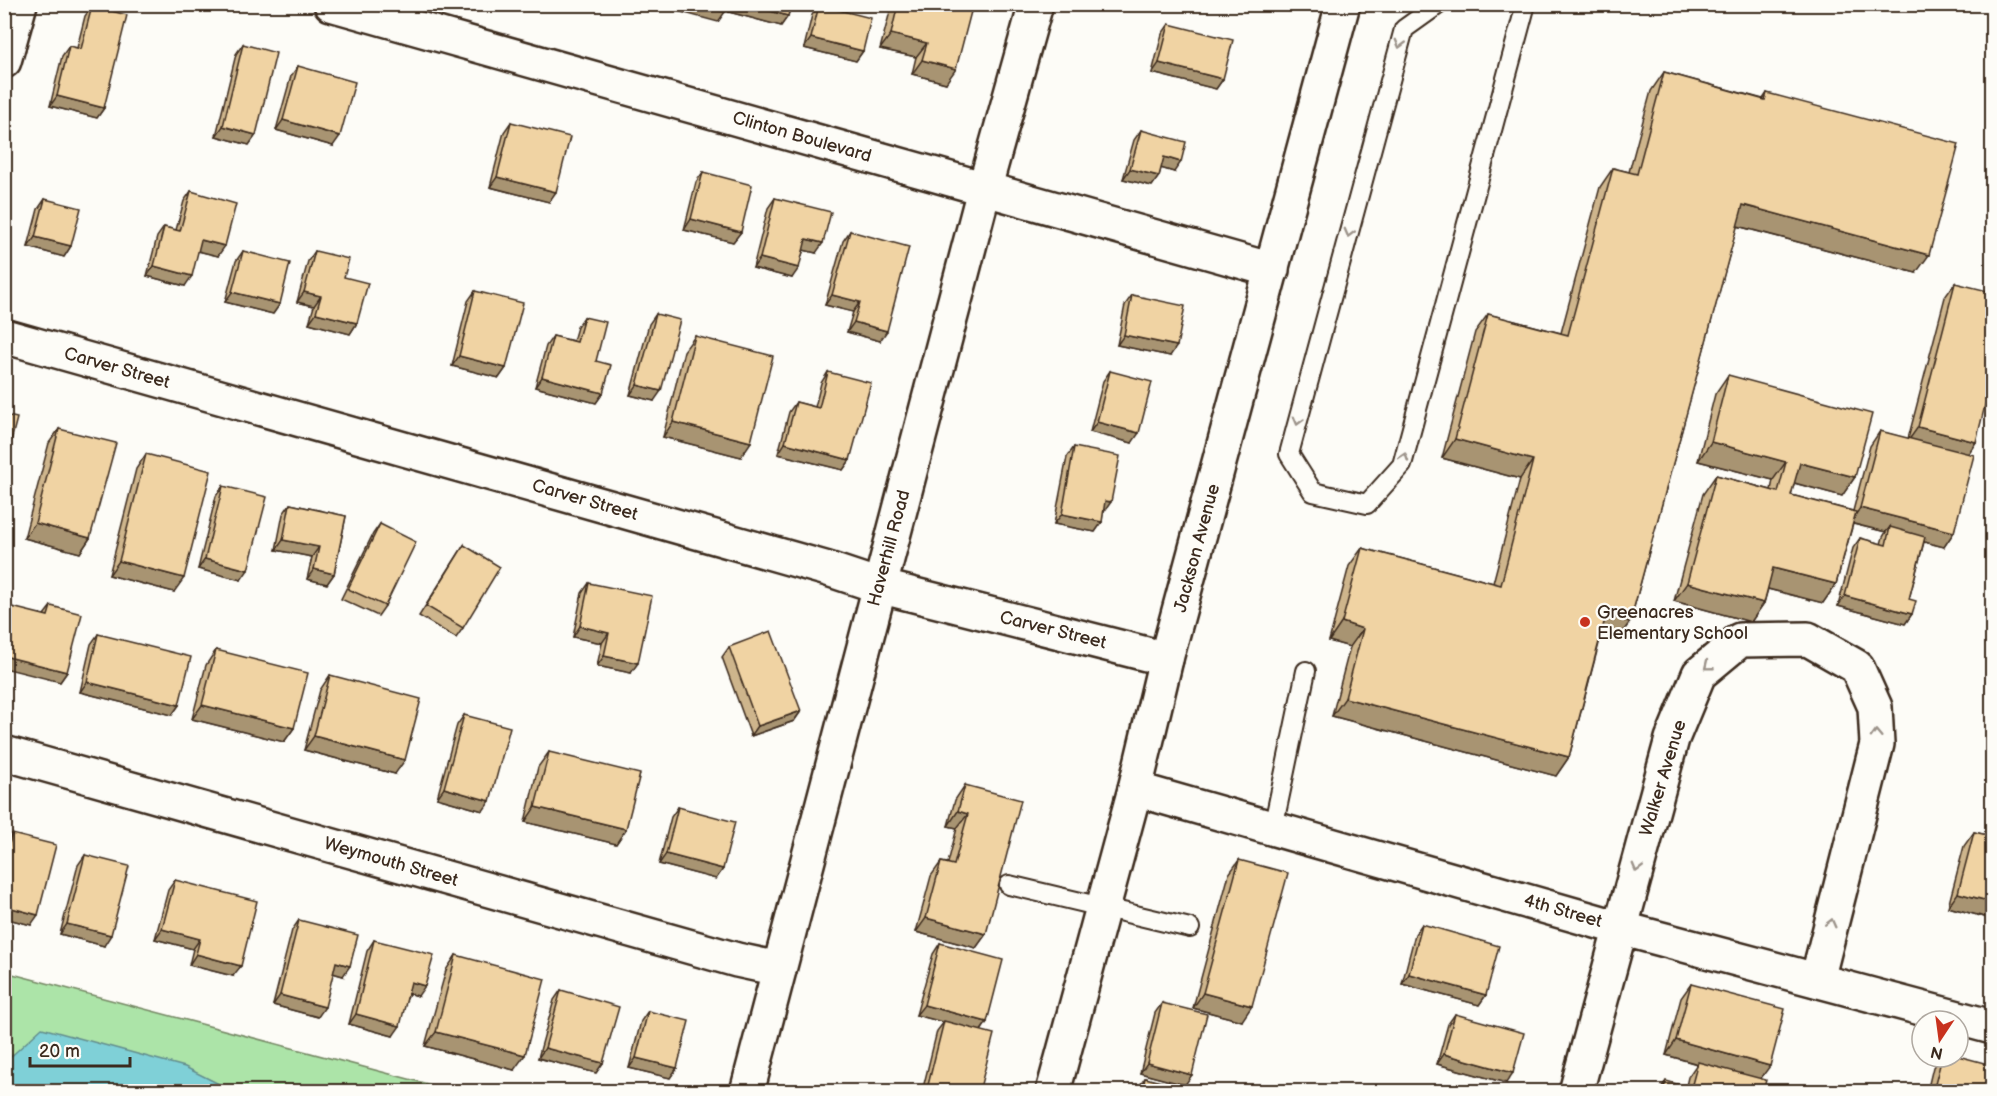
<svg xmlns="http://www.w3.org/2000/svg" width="1997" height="1096" font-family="'Balsamiq Sans',sans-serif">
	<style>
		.green { fill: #ace4a8; stroke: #748763; stroke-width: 1.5 }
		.water { fill: #7fd0d7; stroke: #648e8d; stroke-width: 1.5 }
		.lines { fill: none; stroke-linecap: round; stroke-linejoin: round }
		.service-casing { stroke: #3b2a1e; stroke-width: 22 }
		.minor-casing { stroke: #3b2a1e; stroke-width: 38 }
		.tertiary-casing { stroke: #3b2a1e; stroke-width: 38 }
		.service { stroke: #fdfcf7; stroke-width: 18 }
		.minor { stroke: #fdfcf7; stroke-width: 33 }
		.tertiary { stroke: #fdfcf7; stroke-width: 33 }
		.wall { fill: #ceb58c; stroke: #3b2a1e; stroke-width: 1.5 }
		.shaded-wall { fill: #a89472; stroke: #3b2a1e; stroke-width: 1.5 }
		.building { fill: #f0d3a3; stroke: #3b2a1e; stroke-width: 1.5 }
		.oneway { stroke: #9c938a }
		.poi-dot { fill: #c8321e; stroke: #fdfcf7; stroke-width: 2 }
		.labels { text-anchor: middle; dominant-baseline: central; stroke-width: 4.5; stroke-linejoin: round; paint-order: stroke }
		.street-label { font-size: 18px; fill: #3b2a1e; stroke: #fdfcf7 }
		.poi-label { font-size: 18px; fill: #3b2a1e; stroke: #fdfcf7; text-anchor: start }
	</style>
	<rect width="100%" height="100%" fill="#fdfcf7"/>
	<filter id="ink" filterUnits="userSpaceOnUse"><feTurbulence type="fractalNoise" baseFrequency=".0167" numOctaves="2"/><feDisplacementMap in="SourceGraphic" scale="12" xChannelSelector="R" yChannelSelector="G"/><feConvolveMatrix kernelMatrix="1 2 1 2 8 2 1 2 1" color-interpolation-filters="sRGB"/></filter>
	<g filter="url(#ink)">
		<path class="green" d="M5,972L454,1091H5Z"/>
		<path class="water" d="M42,1028L185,1067L233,1091H5V1062Z"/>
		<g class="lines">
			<defs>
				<g id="service">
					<path d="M1439,4L1404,29L1289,454L1313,492L1367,504L1402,465L1526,4"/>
					<path d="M1273,828L1306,671"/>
					<path d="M1009,885L1190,928"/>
				</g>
				<g id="minor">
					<path d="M331,4L1272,270"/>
					<path d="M4,61L20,4"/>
					<path d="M4,336L828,569L879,586L1166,659"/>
					<path d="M4,753L737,960L779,969"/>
					<path d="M1135,789L1620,928L1992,1027"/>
					<path d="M1053,1092L1135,789L1166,659L1343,4"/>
					<path d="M1576,1092L1672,739L1699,674L1740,640L1808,639L1857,667L1875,707L1877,744L1817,980"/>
				</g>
				<path id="tertiary" d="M747,1092L984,190L1036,4"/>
			</defs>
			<use href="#service" class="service-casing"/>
			<use href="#minor" class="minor-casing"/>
			<use href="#tertiary" class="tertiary-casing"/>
			<use href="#service" class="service"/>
			<use href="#minor" class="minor"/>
			<use href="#tertiary" class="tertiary"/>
		</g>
		<g class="wall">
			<path d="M731,4H791L788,16L781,26L729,12Z"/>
			<path d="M892,4H973L946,83L912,74L916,57L880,49Z"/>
			<path d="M819,5L863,51L856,61L804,48L812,15Z"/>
			<path d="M92,6L104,108L97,118L50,106L62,56L69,46L77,48L85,16Z"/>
			<path d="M1169,24L1223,79L1216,89L1152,73L1162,34Z"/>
			<path d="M1992,35V50L1989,49Z"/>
			<path d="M243,44L256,135L249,145L216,136L236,54Z"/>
			<path d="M298,66L333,146L276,130L291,76Z"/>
			<path d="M1664,72L1763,99L1767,93L1916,273L1737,226L1630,622L1617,640L1601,636L1569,757L1556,776L1332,716L1350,647L1329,641L1349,566L1362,548L1493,583L1520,479L1442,458L1475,332L1488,314L1561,333L1600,187L1613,168L1629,172L1651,91Z"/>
			<path d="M511,122L549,202L490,187L504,132Z"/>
			<path d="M1141,130L1174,172L1161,168L1159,176L1152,186L1123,179L1134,140Z"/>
			<path d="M703,172L741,232L733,242L684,230L696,182Z"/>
			<path d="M191,191L218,256L198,251L185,286L147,276L157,237L164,227L176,230L184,201Z"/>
			<path d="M775,198L816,253L804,250L792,278L753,268L768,208Z"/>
			<path d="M45,199L71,246L64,257L28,247L38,209Z"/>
			<path d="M850,231L880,341L847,332L853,312L825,305L843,241Z"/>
			<path d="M243,251L280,304L273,314L225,302L236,261Z"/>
			<path d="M315,251L344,277L357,323L350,334L309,323L314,306L297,302L308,261Z"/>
			<path d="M1955,283L1976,442L1968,454L1954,532L1944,547L1924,542L1909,599L1912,614L1905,624L1838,606L1853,548L1860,538L1881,544L1883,537L1886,532L1853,524L1836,584L1823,603L1768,589L1764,603L1751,622L1674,601L1703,494L1716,475L1771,490L1773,480L1698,461L1715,394L1728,375L1855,477L1842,496L1794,483L1791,495L1853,511L1870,446L1880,431L1908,439L1945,297Z"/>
			<path d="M475,291L506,368L499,378L452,366L468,301Z"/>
			<path d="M1132,295L1170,356L1117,345L1125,305Z"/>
			<path d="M656,314L654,401L630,395L649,324Z"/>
			<path d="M584,317L596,361L603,393L596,403L535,387L546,346L553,336L573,341L577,327Z"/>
			<path d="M695,336L741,457L663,437L684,351Z"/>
			<path d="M1110,371L1132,443L1090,432L1103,381Z"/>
			<path d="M828,372L850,460L843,470L778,454L789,412L796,402L815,407L821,383Z"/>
			<path d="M59,429L90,538L80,553L24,538L49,443Z"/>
			<path d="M1074,447L1104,512H1103L1102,522L1095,532L1054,524L1067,457Z"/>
			<path d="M146,454L174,592L109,575L136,469Z"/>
			<path d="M223,486L241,580L198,569L216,496Z"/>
			<path d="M290,504L346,516L334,574L327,584L307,579L312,557L276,550L283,514Z"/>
			<path d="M380,524L385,606L378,616L341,599L373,534Z"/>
			<path d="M464,545L463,628L456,638L419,616Z"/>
			<path d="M589,583L631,673L597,666L602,643L573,637L582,593Z"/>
			<path d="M51,606L67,672L60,682L44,615Z"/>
			<path d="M98,634L179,705L172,715L80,692L91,644Z"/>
			<path d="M729,647L801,711L794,721L751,736L722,657Z"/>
			<path d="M216,650L294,728L284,742L192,719L206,665Z"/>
			<path d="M330,675L395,774L304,750L320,690Z"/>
			<path d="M464,715L483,811L437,798L457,725Z"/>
			<path d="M549,752L626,829L616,844L525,822L538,767Z"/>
			<path d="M965,785L986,934L976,948L916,932L931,876L941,862L948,863L957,828L948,826L955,800Z"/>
			<path d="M678,807L723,869L716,879L659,864L671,817Z"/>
			<path d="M1974,832L1992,836V919L1948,907L1964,846Z"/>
			<path d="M12,834L31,925L4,918V845Z"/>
			<path d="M85,855L104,946L60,934L78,865Z"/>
			<path d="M1239,860L1242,1021L1193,1008L1229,874Z"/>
			<path d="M175,880L233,976L189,965L193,949L155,939L168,890Z"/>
			<path d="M299,920L343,976L333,973L318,1017L273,1005L292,930Z"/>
			<path d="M1422,924L1486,995L1479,1005L1402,984L1415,934Z"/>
			<path d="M374,940L418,996L409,993L393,1036L349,1024L367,951Z"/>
			<path d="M940,943L987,1022L981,1031L979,1092H922L937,1031L944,1022L916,1015L933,954Z"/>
			<path d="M456,955L514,1070L425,1046L446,970Z"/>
			<path d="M1691,984L1761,1079L1663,1092L1686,1086L1688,1077L1697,1064L1666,1055L1681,998Z"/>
			<path d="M561,990L603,1063L596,1073L538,1058L554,1000Z"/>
			<path d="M1162,1003L1185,1085L1140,1073L1155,1013Z"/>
			<path d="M648,1011L677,1068L670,1078L629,1068L641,1021Z"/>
			<path d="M1455,1014L1506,1083L1437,1064L1448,1024Z"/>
			<path d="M1940,1057H1958L1992,1092H1927L1933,1067Z"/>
			<path d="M1145,1078L1190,1092H1137L1138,1088Z"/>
			<path d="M1666,1081L1663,1092H1658Z"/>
		</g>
		<g class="shaded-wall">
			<path d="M656,4H697L725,12L718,22L655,5Z"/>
			<path d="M734,4H746L788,16L781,26L729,12Z"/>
			<path d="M891,34L927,43L916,57L880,49Z"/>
			<path d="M811,38L863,51L856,61L804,48Z"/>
			<path d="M1992,44V50L1989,49Z"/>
			<path d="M922,60L956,69L946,83L912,74Z"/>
			<path d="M1159,63L1223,79L1216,89L1152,73Z"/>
			<path d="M57,96L104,108L97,118L50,106Z"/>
			<path d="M283,120L340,136L333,146L276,130Z"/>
			<path d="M223,126L256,135L249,145L216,136Z"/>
			<path d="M1164,157L1181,162L1174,172L1157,167Z"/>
			<path d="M1130,169L1159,176L1152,186L1123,179Z"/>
			<path d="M497,177L556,192L549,202L490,187Z"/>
			<path d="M1743,205L1929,255L1916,273L1730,224Z"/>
			<path d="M691,219L741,232L733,242L684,230Z"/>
			<path d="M35,237L71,246L64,257L28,247Z"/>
			<path d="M806,239L823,243L816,253L799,249Z"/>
			<path d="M201,240L225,246L218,256L194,250Z"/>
			<path d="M760,258L799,268L792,278L753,268Z"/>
			<path d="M154,266L192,276L185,286L147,276Z"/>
			<path d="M232,292L280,304L273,314L225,302Z"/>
			<path d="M304,292L321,296L314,306L297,302Z"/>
			<path d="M832,295L860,302L853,312L825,305Z"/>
			<path d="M316,313L357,323L350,334L309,323Z"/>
			<path d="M854,322L887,331L880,341L847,332Z"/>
			<path d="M1124,335L1177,346L1170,356L1117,345Z"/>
			<path d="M459,356L506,368L499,378L452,366Z"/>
			<path d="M542,377L603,393L596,403L535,387Z"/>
			<path d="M637,385L661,391L654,401L630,395Z"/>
			<path d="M673,422L751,442L741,457L663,437Z"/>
			<path d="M1097,422L1139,433L1132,443L1090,432Z"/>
			<path d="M1918,427L1976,442L1966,457L1908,441Z"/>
			<path d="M1455,439L1533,460L1520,479L1442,458Z"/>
			<path d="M1711,442L1786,462L1773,480L1698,461Z"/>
			<path d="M785,443L850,460L843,470L778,454Z"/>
			<path d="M1800,463L1855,477L1842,496L1787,481Z"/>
			<path d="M1105,501L1111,502L1104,512L1098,511Z"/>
			<path d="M1860,508L1954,532L1944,547L1889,533L1890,527L1886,532L1850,523Z"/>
			<path d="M1062,514L1102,522L1095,532L1054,524Z"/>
			<path d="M35,523L90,538L80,553L24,538Z"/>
			<path d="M283,540L319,547L312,557L276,550Z"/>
			<path d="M205,559L248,570L241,580L198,569Z"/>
			<path d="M119,561L184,578L174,592L109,575Z"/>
			<path d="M1773,568L1836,584L1823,603L1760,587Z"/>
			<path d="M314,569L334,574L327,584L307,579Z"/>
			<path d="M1687,583L1764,603L1751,622L1674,601Z"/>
			<path d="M1845,596L1912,614L1905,624L1838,606Z"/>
			<path d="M1606,615L1630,622L1617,640L1593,634Z"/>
			<path d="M1342,622L1363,629L1350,647L1329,641Z"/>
			<path d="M580,626L609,633L602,643L573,637Z"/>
			<path d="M4,656L67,672L60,682L4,668Z"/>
			<path d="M604,656L638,663L631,673L597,666Z"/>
			<path d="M87,682L179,705L172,715L80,692Z"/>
			<path d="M1345,698L1569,757L1556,776L1332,716Z"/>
			<path d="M202,705L294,728L284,742L192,719Z"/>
			<path d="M801,711L794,721L751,736L758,726Z"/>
			<path d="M314,736L405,760L395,774L304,750Z"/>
			<path d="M444,788L490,801L483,811L437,798Z"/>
			<path d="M535,807L626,829L616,844L525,822Z"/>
			<path d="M958,811L968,814L957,828L948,826Z"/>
			<path d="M666,854L723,869L716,879L659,864Z"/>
			<path d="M1958,893L1992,902V919L1948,907Z"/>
			<path d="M4,906L38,915L31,925L4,918Z"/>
			<path d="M926,918L986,934L976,948L916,932Z"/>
			<path d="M67,924L111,935L104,946L60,934Z"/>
			<path d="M162,929L200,939L193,949L155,939Z"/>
			<path d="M196,954L241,966L233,976L189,965Z"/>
			<path d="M336,962L350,966L343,976L329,972Z"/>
			<path d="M1409,974L1486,995L1479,1005L1402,984Z"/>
			<path d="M411,982L425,986L418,996L404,992Z"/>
			<path d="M1203,993L1252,1006L1242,1021L1193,1008Z"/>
			<path d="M280,995L325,1007L318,1017L273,1005Z"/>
			<path d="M924,1005L987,1022L980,1032L916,1015Z"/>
			<path d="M356,1014L400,1026L393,1036L349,1024Z"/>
			<path d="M436,1032L525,1055L514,1070L425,1046Z"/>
			<path d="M1676,1040L1770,1066L1759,1081L1666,1055Z"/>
			<path d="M545,1048L603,1063L596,1073L538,1058Z"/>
			<path d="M1444,1054L1513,1073L1506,1083L1437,1064Z"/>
			<path d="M636,1058L677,1068L670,1078L629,1068Z"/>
			<path d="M1147,1063L1192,1075L1185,1085L1140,1073Z"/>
			<path d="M928,1085L954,1092H923Z"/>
		</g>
		<g class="building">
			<path d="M697,4H727L725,12Z"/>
			<path d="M746,4H791L788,16Z"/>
			<path d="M898,4H973L956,69L922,60L927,43L891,34Z"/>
			<path d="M819,5L871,18L863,51L811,38Z"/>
			<path d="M92,6L127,15L104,108L57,96L69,46L81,49Z"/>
			<path d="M1169,24L1233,40L1223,79L1159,63Z"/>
			<path d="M243,44L276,53L256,135L223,126Z"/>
			<path d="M298,66L355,82L340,136L283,120Z"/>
			<path d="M1664,72L1765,100L1767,93L1959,144L1929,255L1743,205L1630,622L1606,615L1569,757L1345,698L1363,629L1342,622L1362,548L1501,585L1533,460L1455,439L1488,314L1568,335L1613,168L1637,174Z"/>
			<path d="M511,122L570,137L556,192L497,177Z"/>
			<path d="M1141,130L1186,142L1181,162L1164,157L1159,176L1130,169Z"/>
			<path d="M703,172L752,185L741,232L691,219Z"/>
			<path d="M191,191L236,204L225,246L201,240L192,276L154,266L164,227L180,231Z"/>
			<path d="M775,198L831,212L823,243L806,239L799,268L760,258Z"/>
			<path d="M45,199L81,208L71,246L35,237Z"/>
			<path d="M850,231L909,247L887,331L854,322L860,302L832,295Z"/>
			<path d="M243,251L290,263L280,304L232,292Z"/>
			<path d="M315,251L349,259L344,277L368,283L357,323L316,313L321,296L304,292Z"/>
			<path d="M1955,283L1992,292V377L1976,442L1918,427Z"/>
			<path d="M475,291L523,303L506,368L459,356Z"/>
			<path d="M1132,295L1185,306L1177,346L1124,335Z"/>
			<path d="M656,314L680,320L661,391L637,385Z"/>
			<path d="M584,317L606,322L596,361L611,365L603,393L542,377L553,336L577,342Z"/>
			<path d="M695,336L773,356L751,442L673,422Z"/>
			<path d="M1110,371L1152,382L1139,433L1097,422Z"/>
			<path d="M828,372L871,383L850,460L785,443L796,402L819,408Z"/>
			<path d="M1728,375L1872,414L1855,477L1800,463L1791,495L1856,512L1836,584L1773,568L1764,603L1687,583L1716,475L1778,492L1786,462L1711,442Z"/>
			<path d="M4,415L17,418L4,468Z"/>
			<path d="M59,429L116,443L90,538L35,523Z"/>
			<path d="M1880,431L1974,455L1954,532L1860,508Z"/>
			<path d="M1074,447L1120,456L1111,502L1105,501L1102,522L1062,514Z"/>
			<path d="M146,454L211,471L184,578L119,561Z"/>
			<path d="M223,486L267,497L248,570L205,559Z"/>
			<path d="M290,504L346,516L334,574L314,569L319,547L283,540Z"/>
			<path d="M380,524L416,542L385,606L348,589Z"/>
			<path d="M1890,527L1925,537L1909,599L1916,601L1912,614L1845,596L1860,538L1886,545Z"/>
			<path d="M464,545L500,567L463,628L426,606Z"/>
			<path d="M589,583L652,596L638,663L604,656L609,633L580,626Z"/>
			<path d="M4,605L48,616L51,606L82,614L67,672L4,656Z"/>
			<path d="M771,631L801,711L758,726L729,647Z"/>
			<path d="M98,634L191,657L179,705L87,682Z"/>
			<path d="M216,650L308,673L294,728L202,705Z"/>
			<path d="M330,675L421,699L405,760L314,736Z"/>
			<path d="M464,715L510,727L490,801L444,788Z"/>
			<path d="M549,752L640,774L626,829L535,807Z"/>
			<path d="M965,785L1021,800L986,934L926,918L941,862L954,865L968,814L958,811Z"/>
			<path d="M678,807L735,822L723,869L666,854Z"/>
			<path d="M1974,832L1992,836V902L1958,893Z"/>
			<path d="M12,834L56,845L38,915L4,906V862Z"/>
			<path d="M85,855L129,866L111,935L67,924Z"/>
			<path d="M1239,860L1288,873L1252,1006L1203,993Z"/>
			<path d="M175,880L257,901L241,966L196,954L200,939L162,929Z"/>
			<path d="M299,920L358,935L350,966L336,962L325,1007L280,995Z"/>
			<path d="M1422,924L1499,946L1486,995L1409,974Z"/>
			<path d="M374,940L434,955L425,986L411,982L400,1026L356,1014Z"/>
			<path d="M940,943L1003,960L987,1022L924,1005Z"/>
			<path d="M456,955L545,979L525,1055L436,1032Z"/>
			<path d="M1691,984L1785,1009L1770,1066L1676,1040Z"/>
			<path d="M561,990L619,1007L603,1063L545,1048Z"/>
			<path d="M1162,1003L1207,1014L1192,1075L1147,1063Z"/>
			<path d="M648,1011L689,1021L677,1068L636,1058Z"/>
			<path d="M1455,1014L1524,1033L1513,1073L1444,1054Z"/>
			<path d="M944,1021L994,1034L979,1092H954L928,1085Z"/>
			<path d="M1958,1056L1992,1065V1092H1933L1942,1057Z"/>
			<path d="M1698,1062L1766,1080L1763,1092H1663L1666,1081L1691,1088Z"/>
			<path d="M1145,1078L1190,1089V1092H1142Z"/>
			<path d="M1436,1085L1460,1092H1434Z"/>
		</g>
		<defs><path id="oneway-chevron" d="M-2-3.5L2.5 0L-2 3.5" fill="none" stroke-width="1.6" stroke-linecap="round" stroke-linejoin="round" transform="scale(1.5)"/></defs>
		<g class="oneway">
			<use href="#oneway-chevron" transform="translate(1400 44) rotate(105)"/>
			<use href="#oneway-chevron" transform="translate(1349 233) rotate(105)"/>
			<use href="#oneway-chevron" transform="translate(1298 421) rotate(105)"/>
			<use href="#oneway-chevron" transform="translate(1404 457) rotate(-72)"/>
			<use href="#oneway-chevron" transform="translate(1708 666) rotate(141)"/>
			<use href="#oneway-chevron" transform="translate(1876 734) rotate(-92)"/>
			<use href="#oneway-chevron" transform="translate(1637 868) rotate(105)"/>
			<use href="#oneway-chevron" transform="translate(1831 923) rotate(-76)"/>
		</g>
	</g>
	<circle class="poi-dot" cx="1585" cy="622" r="6"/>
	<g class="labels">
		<g class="street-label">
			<text transform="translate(802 137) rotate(16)">Clinton Boulevard</text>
			<text transform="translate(117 368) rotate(16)">Carver Street</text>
			<text transform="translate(585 500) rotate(16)">Carver Street</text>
			<text transform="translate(889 548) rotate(-75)">Haverhill Road</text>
			<text transform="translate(1197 548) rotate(-75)">Jackson Avenue</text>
			<text transform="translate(1053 630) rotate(14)">Carver Street</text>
			<text transform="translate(1663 778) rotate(-73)">Walker Avenue</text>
			<text transform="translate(391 862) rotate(16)">Weymouth Street</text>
			<text transform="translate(1563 911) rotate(16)">4th Street</text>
		</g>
		<g class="poi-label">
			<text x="1597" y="612">Greenacres<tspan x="1597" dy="21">Elementary School</tspan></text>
		</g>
	</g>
	<rect width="1997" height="1096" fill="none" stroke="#fdfcf7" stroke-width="24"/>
	<rect x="12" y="12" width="1973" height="1072" fill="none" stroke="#3b2a1e" stroke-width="2" filter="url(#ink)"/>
	<g transform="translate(1940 1039) rotate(193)"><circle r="28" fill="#fdfcf7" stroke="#afa8a0" stroke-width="1.5"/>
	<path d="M0-4.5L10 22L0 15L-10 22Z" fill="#c8321e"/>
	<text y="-9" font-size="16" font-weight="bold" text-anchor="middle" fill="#3b2a1e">N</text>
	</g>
	<path d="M30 1057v9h100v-9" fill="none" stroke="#3b2a1e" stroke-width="3"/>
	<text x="39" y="1057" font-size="18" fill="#3b2a1e" stroke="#fdfcf7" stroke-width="4.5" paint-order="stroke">20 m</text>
</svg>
